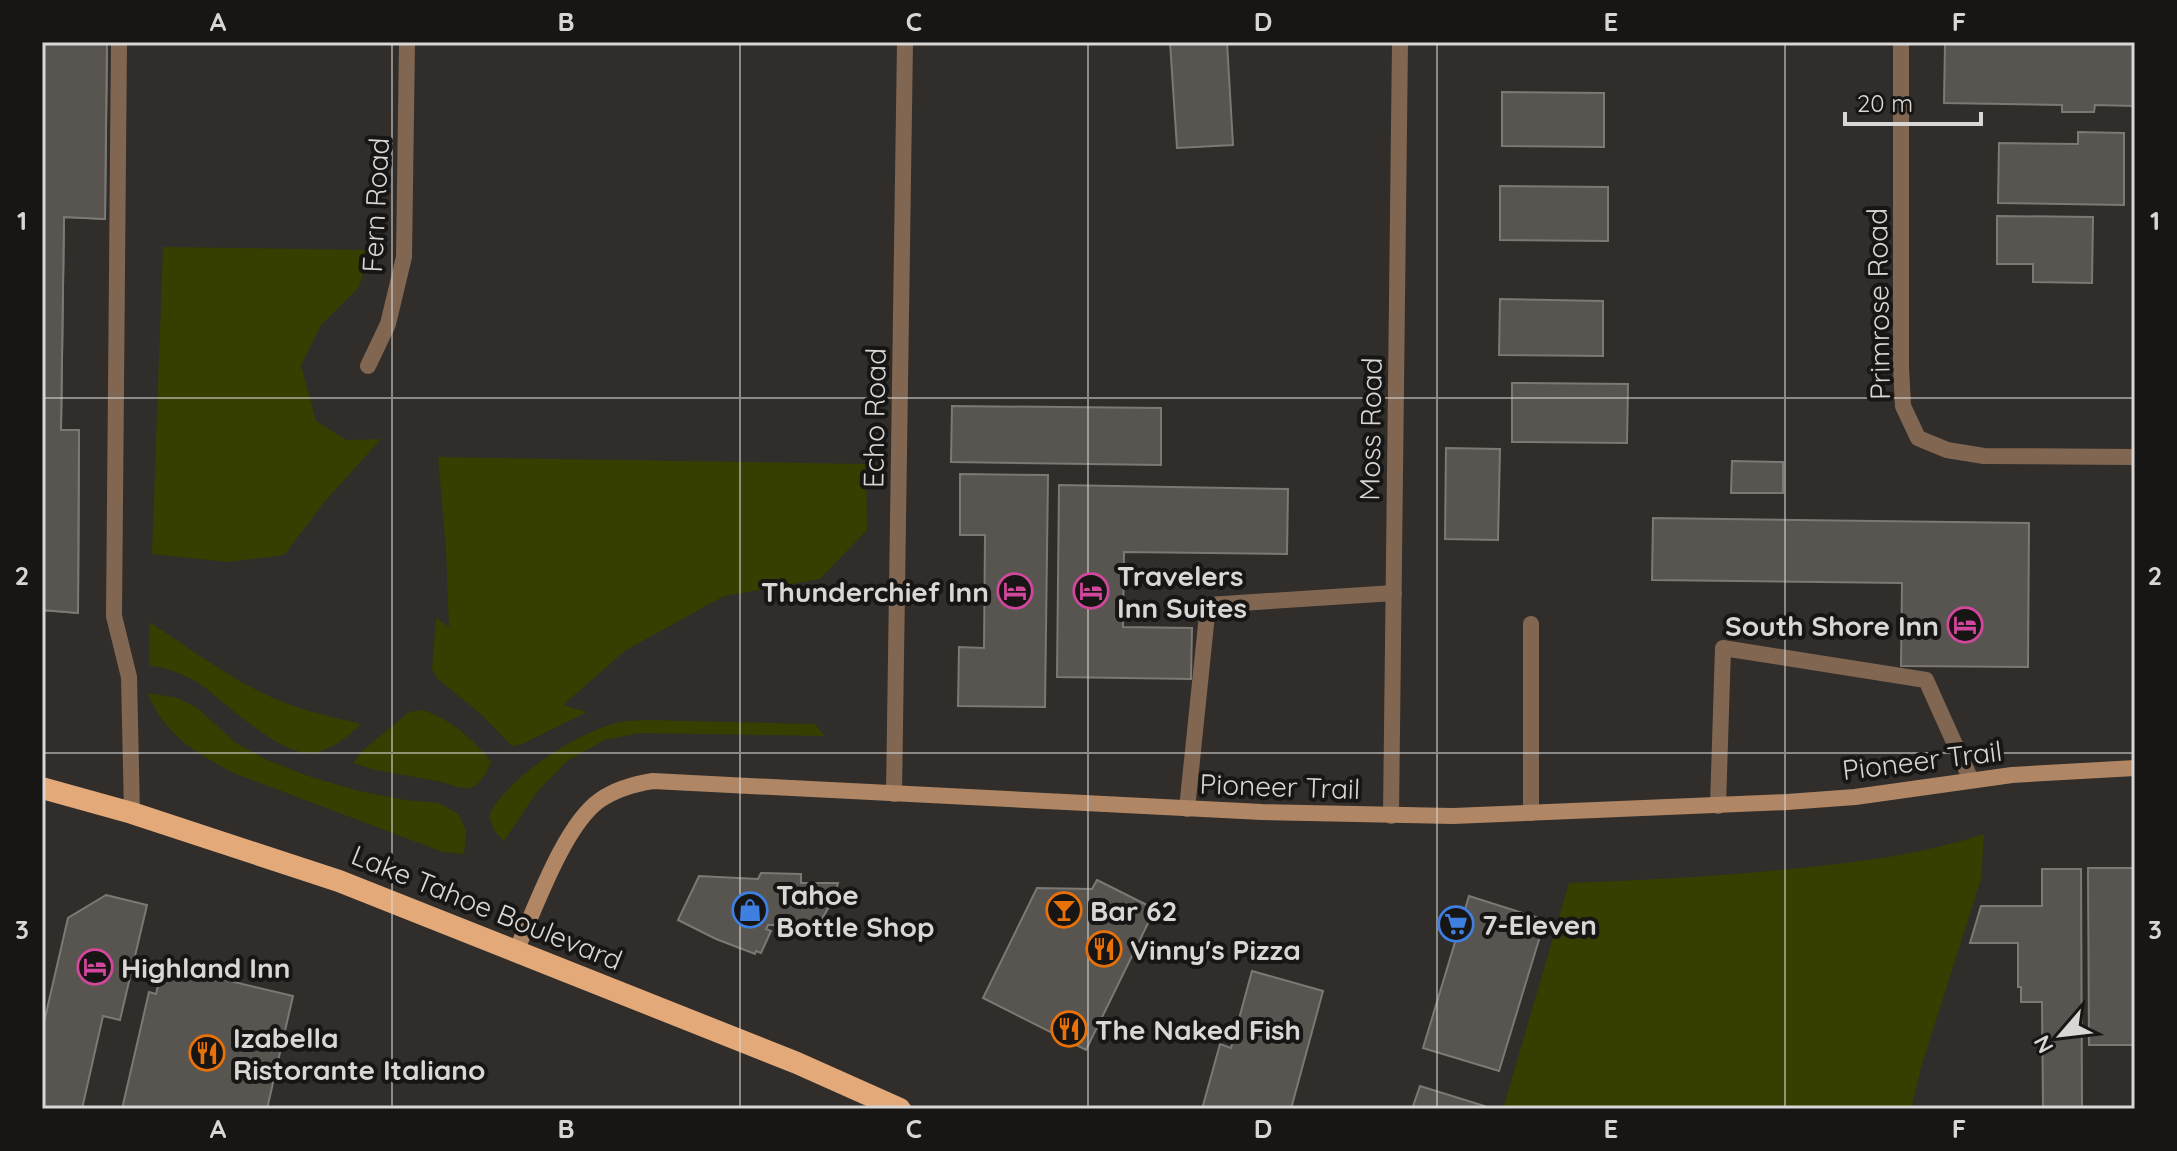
<svg xmlns="http://www.w3.org/2000/svg" width="2177" height="1151" font-family="Quicksand,sans-serif">
	<style>
		.green { fill: #383e00 }
		.building { fill: #585551; stroke: #7c7975; stroke-width: 2 }
		.lines { fill: none; stroke-linecap: round; stroke-linejoin: round }
		.service { stroke: #816752; stroke-width: 16 }
		.minor { stroke: #816752; stroke-width: 16 }
		.secondary { stroke: #b08664; stroke-width: 16 }
		.trunk { stroke: #e4a978; stroke-width: 22 }
		.grid { fill: none; stroke: #d9d7d5; stroke-width: 2; stroke-opacity: 0.55 }
		.labels { text-anchor: middle; dominant-baseline: central; stroke-width: 8; stroke-linejoin: round; paint-order: stroke }
		.street-label { font-size: 28px; fill: #d9d7d5; stroke: #171614 }
		.poi-label { font-size: 28px; font-weight: bold; fill: #d9d7d5; stroke: #171614; text-anchor: start }
		.neatline { fill: none; stroke: #d9d7d5; stroke-width: 3 }
		.grid-label { font-size: 26px; text-anchor: middle; font-weight: bold; fill: #d9d7d5 }
	</style>
	<rect width="100%" height="100%" fill="#302d2a"/>
	<g class="green">
		<path d="M163,247L370,250L359,287L321,325L301,365L316,421L346,440L381,439L325,501L284,555L227,562L152,554Z"/>
		<path d="M438,457L866,464L867,530L820,579L724,596L626,650L563,705L587,712L522,744L512,746L482,715L438,679L432,669L436,618L449,627L446,549Z"/>
		<path d="M149,622C189,647 228,678 271,697C300,710 331,717 361,724C348,737 327,753 308,753C276,752 225,702 200,684C184,673 167,669 149,665Z"/>
		<path d="M147,693L178,698L197,708L235,742L265,759L308,776L359,791L405,800L439,803L458,814L466,830L464,854L443,852L236,774C194,752 168,738 147,693Z"/>
		<path d="M422,710C451,719 471,738 491,761C488,770 482,782 473,787C463,791 451,784 442,782C411,775 384,774 353,763L362,751L409,712Z"/>
		<path d="M646,720L815,724L825,736L639,733L604,740L567,761L537,792L504,841L495,832L489,816C505,778 580,731 620,722C628,720 637,721 646,720Z"/>
		<path d="M1984,834L1981,879L1922,1064L1911,1109H1503L1569,883C1649,880 1729,876 1809,867C1868,861 1927,853 1984,834Z"/>
	</g>
	<g class="building">
		<path d="M42,42H107L105,219L64,217L61,430H79L78,613L42,610Z"/>
		<path d="M42,42H107L105,219L64,217L61,430H79L78,613L42,610Z"/>
		<path d="M1170,42H1227L1233,145L1177,148Z"/>
		<path d="M1945,42H2135V106L2095,105L2094,112H2062V105L1944,103Z"/>
		<path d="M1502,92L1604,93V147L1502,146Z"/>
		<path d="M2078,132L2124,133V205L1998,203L1999,143L2078,144Z"/>
		<path d="M1500,186L1608,187V241L1500,240Z"/>
		<path d="M1997,216L2093,217L2092,283L2033,282V264H1997Z"/>
		<path d="M1500,299L1603,301V356L1499,355Z"/>
		<path d="M1512,383L1628,384L1627,443L1512,442Z"/>
		<path d="M952,406L1161,408V465L951,462Z"/>
		<path d="M1446,448L1500,449L1498,540L1445,539Z"/>
		<path d="M1732,461L1783,462V493H1731Z"/>
		<path d="M960,474L1048,475L1045,707L958,706L959,647L984,648L985,535H960Z"/>
		<path d="M1059,485L1288,489L1287,554L1124,552L1123,627L1192,628L1191,679L1057,677Z"/>
		<path d="M1653,518L2029,523L2028,667L1901,666L1902,583L1652,580Z"/>
		<path d="M2088,868H2135V1045H2089Z"/>
		<path d="M2042,869H2081L2082,1109H2043L2042,1002H2021V987H2018V943H1970L1981,906H2042Z"/>
		<path d="M761,873L801,874V883H838L834,898L819,924V929H800V925H768L766,929L771,931L761,953L756,951L755,954L716,939L678,920L699,876L758,879Z"/>
		<path d="M1097,880L1155,909L1086,1050L983,998L1037,888L1092,889Z"/>
		<path d="M106,895L147,905L120,1020L103,1016L82,1109H42V1031L68,918Z"/>
		<path d="M1469,896L1545,920L1499,1071L1423,1048Z"/>
		<path d="M163,965L293,996L267,1109H122L149,992L156,994Z"/>
		<path d="M1252,971L1323,991L1291,1109H1202L1220,1044L1231,1048Z"/>
		<path d="M1420,1086L1494,1109H1412Z"/>
	</g>
	<g class="lines">
		<g class="service">
			<path d="M119,42L114,616L129,677L132,813"/>
			<path d="M1531,624V813"/>
			<path d="M1718,806L1723,648L1926,680L1971,780"/>
			<path d="M1187,809L1208,605L1394,593"/>
		</g>
		<g class="minor">
			<path d="M1901,42V367L1903,406L1918,438L1947,450L1984,456L2135,457"/>
			<path d="M368,366L388,324L404,257L407,42"/>
			<path d="M894,794L905,42"/>
			<path d="M1391,816L1400,42"/>
		</g>
		<path class="secondary" d="M516,951C535,909 564,825 600,800C616,789 634,784 653,781L1262,812L1453,816L1787,802L1855,797L2012,775L2135,768"/>
		<path class="trunk" d="M42,788L132,813L339,881L797,1063L900,1109"/>
	</g>
	<path class="grid" d="M392,42V1109M740,42V1109M1088,42V1109M1437,42V1109M1785,42V1109M42,398H2135M42,753H2135"/>
	<defs>
		<symbol id="hotel-ring" viewBox="-11 -11 22 22"><circle r="9.5" fill="#171614" stroke="#d1479c" stroke-width="1.5"/><path d="M-6-4.5h1.5V1H6V5H4.5V3h-9V5H-6ZM-4 0a1.8 1.8 0 1 1 3.6 0ZM.5 0V-2.5h3Q6-2.5 6 0Z" fill="#d1479c"/></symbol>
		<symbol id="shop-ring" viewBox="-11 -11 22 22"><circle r="9.5" fill="#171614" stroke="#3f7fe0" stroke-width="1.5"/><path d="M-5-2.5h2.3a2.7 3.5 0 0 1 5.4 0H5L5.5 6h-11ZM-1.5-2.5h3a1.5 2.3 0 0 0-3 0Z" fill="#3f7fe0"/></symbol>
		<symbol id="bar-ring" viewBox="-11 -11 22 22"><circle r="9.5" fill="#171614" stroke="#e8710a" stroke-width="1.5"/><path d="M-6-5H6L.8 .8V4.5H3.5V6h-7V4.5H-.8V.8Z" fill="#e8710a"/></symbol>
		<symbol id="supermarket-ring" viewBox="-11 -11 22 22"><circle r="9.5" fill="#171614" stroke="#3f7fe0" stroke-width="1.5"/><path d="M-6-5.5h2.5l.6 2H6L4.5 2H-2.5L-4.4-4H-6ZM-1.5 3.2a1.3 1.3 0 1 0 .1 0ZM3 3.2a1.3 1.3 0 1 0 .1 0Z" fill="#3f7fe0"/></symbol>
		<symbol id="restaurant-ring" viewBox="-11 -11 22 22"><circle r="9.5" fill="#171614" stroke="#e8710a" stroke-width="1.5"/><path d="M-5-6h1v4h1v-4h1v4h1v-4h1v5L-1.5 .5V6h-2V.5L-5-1ZM5-6V6H3V1.5H1.5Q1.5-4 5-6Z" fill="#e8710a"/></symbol>
	</defs>
	<g fill-rule="evenodd">
		<use href="#hotel-ring" x="995" y="571" width="40" height="40"/>
		<use href="#hotel-ring" x="1071" y="571" width="40" height="40"/>
		<use href="#hotel-ring" x="1945" y="605" width="40" height="40"/>
		<use href="#shop-ring" x="730" y="890" width="40" height="40"/>
		<use href="#bar-ring" x="1044" y="890" width="40" height="40"/>
		<use href="#supermarket-ring" x="1436" y="904" width="40" height="40"/>
		<use href="#restaurant-ring" x="1084" y="929" width="40" height="40"/>
		<use href="#hotel-ring" x="75" y="947" width="40" height="40"/>
		<use href="#restaurant-ring" x="1049" y="1009" width="40" height="40"/>
		<use href="#restaurant-ring" x="187" y="1033" width="40" height="40"/>
	</g>
	<g class="labels">
		<g class="street-label">
			<text transform="translate(375 205) rotate(-87)">Fern Road</text>
			<text transform="translate(1878 304) rotate(-91)">Primrose Road</text>
			<text transform="translate(874 418) rotate(-89)">Echo Road</text>
			<text transform="translate(1370 429) rotate(-89)">Moss Road</text>
			<text transform="translate(1922 760) rotate(-7)">Pioneer Trail</text>
			<text transform="translate(1280 786) rotate(2)">Pioneer Trail</text>
			<text transform="translate(487 907) rotate(22)">Lake Tahoe Boulevard</text>
		</g>
		<g class="poi-label">
			<text x="1117" y="575">Travelers<tspan x="1117" dy="32">Inn Suites</tspan></text>
			<text x="989" y="591" text-anchor="end">Thunderchief Inn</text>
			<text x="1939" y="625" text-anchor="end">South Shore Inn</text>
			<text x="776" y="894">Tahoe<tspan x="776" dy="32">Bottle Shop</tspan></text>
			<text x="1090" y="910">Bar 62</text>
			<text x="1482" y="924">7-Eleven</text>
			<text x="1130" y="949">Vinny's Pizza</text>
			<text x="121" y="967">Highland Inn</text>
			<text x="1095" y="1029">The Naked Fish</text>
			<text x="233" y="1037">Izabella<tspan x="233" dy="32">Ristorante Italiano</tspan></text>
		</g>
	</g>
	<rect width="2177" height="1151" fill="none" stroke="#171614" stroke-width="88"/>
	<g transform="translate(2061 1035) rotate(242)" stroke="#171614" stroke-width="6" paint-order="stroke">
	<path d="M0-6L14 30L0 20L-14 30Z" fill="#d9d7d5"/>
	<text y="-12" font-size="22" font-weight="bold" text-anchor="middle" fill="#d9d7d5">N</text>
	</g>
	<path d="M1845 112v12h136v-12" fill="none" stroke="#d9d7d5" stroke-width="4"/>
	<text x="1857" y="112" font-size="24" fill="#d9d7d5" stroke="#171614" stroke-width="6" paint-order="stroke">20 m</text>
	<rect x="44" y="44" width="2089" height="1063" class="neatline"/>
	<g class="grid-label">
		<text x="218" y="31">A</text>
		<text x="566" y="31">B</text>
		<text x="914" y="31">C</text>
		<text x="1263" y="31">D</text>
		<text x="1611" y="31">E</text>
		<text x="1959" y="31">F</text>
		<text x="22" y="230">1</text>
		<text x="2155" y="230">1</text>
		<text x="22" y="585">2</text>
		<text x="2155" y="585">2</text>
		<text x="22" y="939">3</text>
		<text x="2155" y="939">3</text>
		<text x="218" y="1138">A</text>
		<text x="566" y="1138">B</text>
		<text x="914" y="1138">C</text>
		<text x="1263" y="1138">D</text>
		<text x="1611" y="1138">E</text>
		<text x="1959" y="1138">F</text>
	</g>
</svg>
